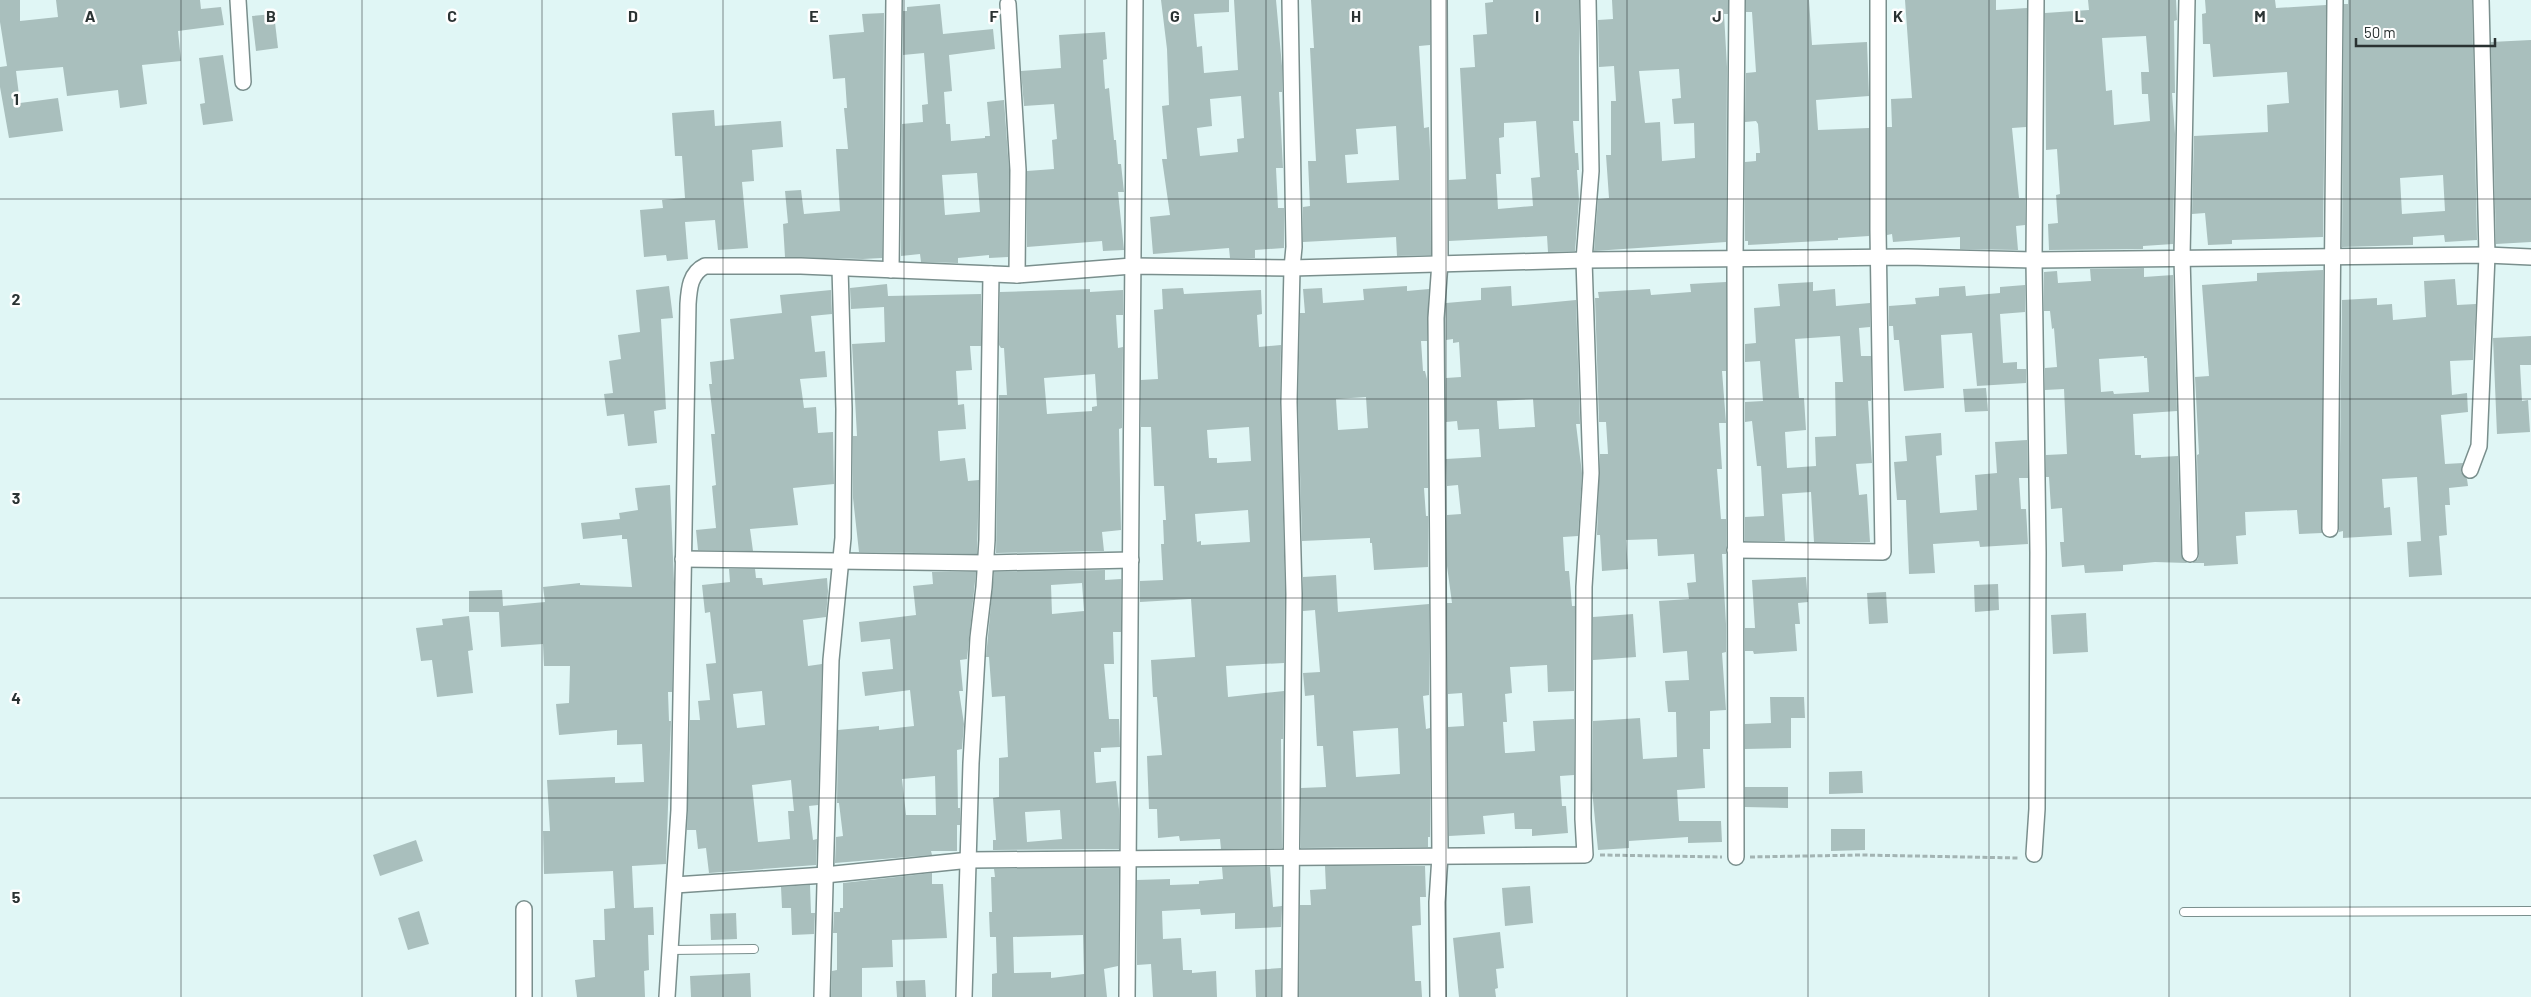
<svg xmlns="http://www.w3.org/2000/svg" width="2531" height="997" font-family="Barlow,sans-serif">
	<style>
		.building { fill: #a9bfbd; fill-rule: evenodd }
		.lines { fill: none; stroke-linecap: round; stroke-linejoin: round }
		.service-casing { stroke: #7a8f8d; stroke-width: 10 }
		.minor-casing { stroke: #7a8f8d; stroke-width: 18 }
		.path { stroke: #a3b4b3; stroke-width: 3; stroke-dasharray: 5 2.5; stroke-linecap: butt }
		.service { stroke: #fff; stroke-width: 8 }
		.minor { stroke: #fff; stroke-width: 15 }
		.grid { fill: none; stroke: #2a3232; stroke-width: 1; stroke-opacity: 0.55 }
		.grid-label { font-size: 16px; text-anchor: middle; font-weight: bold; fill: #2a3232; stroke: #fefefe; stroke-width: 5; stroke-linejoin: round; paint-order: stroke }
	</style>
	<rect width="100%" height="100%" fill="#e0f6f5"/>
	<g class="building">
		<path d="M0,0H20V21L58,17L56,0H200L201,9L221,7L224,25L178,31L181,61L142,65L147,104L120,108L118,90L67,96L63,67L16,71L20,103L58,98L63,131L9,138L0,87V67L7,66L0,22Z"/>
		<path d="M1161,0H1229V12L1194,14L1197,47L1202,46L1204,73L1238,70L1234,0H1276L1282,66V92H1279L1283,168H1276L1278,208H1284V248L1255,250V258H1230L1229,248L1153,254L1150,217L1170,215L1162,159H1167L1162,106L1169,105L1167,49ZM1241,96L1244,138L1237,139L1238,152L1200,156L1197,128L1212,126L1210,99Z"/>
		<path d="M1311,0H1430V45L1419,46L1424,128L1429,127L1430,150L1431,255L1397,256L1396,237L1303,242V207L1310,206L1308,161H1316L1310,48H1314ZM1396,126L1399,180L1347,183L1345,155L1358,154L1356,129Z"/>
		<path d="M1493,0H1579V121H1573L1575,153H1578L1579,170H1577L1579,200L1575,251L1548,252L1547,236L1449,241V180L1466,179L1460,68L1475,67L1473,35L1487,34L1485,3L1493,2ZM1536,121L1540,177L1531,178L1533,206L1498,209L1496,174H1501L1499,138L1504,137V123Z"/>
		<path d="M1612,0H1728V14H1724L1727,67L1726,242L1594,251L1598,199L1609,198L1606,155H1611V101H1616L1614,66L1599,67L1598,20L1613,19ZM1679,69L1681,98L1672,99L1674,124L1694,123L1695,158L1662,161L1660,122L1645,123L1639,71Z"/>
		<path d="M1746,0H1809L1812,45L1867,42L1869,96L1816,100L1818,130L1869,128V236L1838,238V240L1748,245V241H1745V162L1756,161V153H1760L1758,124L1756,121L1745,122L1746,73L1756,72L1752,12H1746Z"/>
		<path d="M1905,0H1996V10L2027,8L2026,127L2012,128L2019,198H2025V225L2016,226L2018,250L1960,249V237L1893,242L1892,234L1887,235V127H1892L1891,99L1912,98Z"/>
		<path d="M2088,0H2176L2177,20L2174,21L2175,93H2172L2175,134L2173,244L2143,246V249L2049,250L2048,224L2058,223L2056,195L2060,194L2057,149L2046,150L2045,13L2089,10ZM2146,36L2149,72H2141L2142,94H2148L2150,121L2114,125L2112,90L2106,91L2102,38Z"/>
		<path d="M2205,0H2275L2276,8L2326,5L2323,237L2232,240V244L2208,245L2205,213L2192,214L2194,136L2268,132L2267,105L2289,103L2287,72L2213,77L2210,44H2203L2202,14L2206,13Z"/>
		<path d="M2348,0H2472L2477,240L2445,242L2444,235L2413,237V245L2342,247L2344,4H2348ZM2443,175L2445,211L2402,214L2400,178Z"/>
		<path d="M940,4L943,34L993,29L995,49L949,55L952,91L944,92L946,124H950L951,141L985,138V136H990L987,102L1004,100L1009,170L1008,257L989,258V255L958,258V263L921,262L920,254L901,256L902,124L923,122L922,105L928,104L924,53L903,55V11H907V7ZM977,173L980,212L945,215L942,175Z"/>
		<path d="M884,13L882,258L863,259L785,257L783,224L788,223L785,191L801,190L804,214L840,211L836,149H848L844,108H847L845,78L833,79L829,35L864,32L862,14Z"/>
		<path d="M274,14L278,48L256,51L252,16Z"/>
		<path d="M1105,32L1107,59L1103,60L1105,89L1109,88L1114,140H1116L1118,164H1121L1124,192H1118L1124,250L1103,251L1102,241L1027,247V171L1054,169L1052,140L1057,139L1054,104L1024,106L1021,71L1061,68L1059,35Z"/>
		<path d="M2531,40V242L2496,244L2491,42Z"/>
		<path d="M223,55L233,121L203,125L200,104L205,103L199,58Z"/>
		<path d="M714,110L715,126L781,121L783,147L752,150L754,181L742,182L748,248L718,250L715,220L685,222L688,259L667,261L666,255L644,257L640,210L663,208L662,200L685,198L682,156H675L672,113Z"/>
		<path d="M2144,268V277L2173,275L2177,411L2133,414L2135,455H2141V458L2178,456L2181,554L2187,563L2155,562L2123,565V571L2085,573L2084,565L2062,567L2060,542H2064L2062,508L2051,509L2049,477H2046V455L2067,454L2064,389L2045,390V368L2057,367L2054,328L2052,329L2050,311H2044V272L2057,271L2058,283L2091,281L2090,269ZM2144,356V358H2147L2149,392L2114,394L2113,391L2101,392L2099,359Z"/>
		<path d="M2323,270L2322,533L2299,534L2297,510L2245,512L2246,535L2236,536L2238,564L2204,566V563H2192L2198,559L2199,554L2197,455L2199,454L2195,377L2209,376L2202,285L2257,281V273Z"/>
		<path d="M2455,279L2457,305L2476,304L2473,360L2450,361L2452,395L2467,393L2468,412L2441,415L2445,464L2463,463L2461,472L2467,479L2468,486L2449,488L2450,505H2445L2447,535L2439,536L2442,575L2409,577L2407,542L2421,541L2417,477L2382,479L2384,508L2390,507L2392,535L2343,538V531L2339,532L2342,300L2377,298V305L2392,304L2393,320L2426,317L2424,281Z"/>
		<path d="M1726,282V371H1722L1726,423H1719L1722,469H1717L1721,519H1726V554H1722L1726,624V652L1722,653L1726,710L1710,711V749H1703L1705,788L1677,790L1679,821H1721L1722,842L1688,843V837L1629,841V848L1598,850L1592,790L1593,721L1640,718L1643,759L1677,757L1676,712H1668L1665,681L1689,680L1687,651L1663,653L1659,601L1689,599L1687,583L1696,582L1694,554L1658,556L1657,539L1626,540L1628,569L1602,571L1600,535H1597L1600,454H1608L1606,422H1599L1595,298H1599L1598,292L1650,289L1651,295L1691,292L1690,284Z"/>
		<path d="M1813,282V291L1835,289L1836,306L1870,303V327L1859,328L1861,356H1871V401H1868L1872,463L1856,464L1859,495L1867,494L1870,542H1814L1811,492L1782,494L1785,541H1745V517L1764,516L1761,466H1757L1752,421L1745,422V402L1763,401L1760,361L1745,362V344L1756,343L1754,308L1780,306L1778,284ZM1840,336L1843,382H1835L1836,436L1815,437L1816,466L1787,468L1785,432L1806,430L1804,398H1799L1795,339Z"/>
		<path d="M887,284L888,296L981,294V346H970L972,370L956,371L958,405L964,404L966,429L938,431L940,461L965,458L968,481L979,480L977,554L859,552L853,498V436H857L852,344L885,342L884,307L851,309L850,288Z"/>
		<path d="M2025,285V312L2000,314L2003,363L2017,362V369H2026V383L1977,386L1972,333L1941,335L1944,388L1904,391L1899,340H1894L1893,326H1889V306L1916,304L1915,298L1939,296V288L1965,286L1966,296L2000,293V287Z"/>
		<path d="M669,286L673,318L661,319L666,409L654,411L657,443L628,446L624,414L607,416L604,394L613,393L609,361L621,359L618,335L640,332L636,290Z"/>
		<path d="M1407,286V291L1429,289L1427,341H1421L1423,371H1425L1427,379L1428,488H1424L1426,516H1428V567L1374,570L1372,543H1370V538L1302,541L1298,402L1300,313H1305L1303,289L1322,288L1323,303L1364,300L1363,289ZM1366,397L1368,428L1338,430L1336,399Z"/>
		<path d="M1511,286L1512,306L1576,300L1580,424H1576L1582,473L1578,536L1563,537L1565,571H1569L1572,606H1575L1574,691L1548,692L1547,665L1510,667L1512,693L1505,694L1507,722H1503L1505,753H1507L1535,751L1533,721L1574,719V775L1560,776L1562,806H1566L1568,833L1532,836V829H1515L1514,813L1483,816L1485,834L1449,836L1448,727L1464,726L1462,693L1448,694L1447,603H1452L1447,566V515L1461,514L1458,485L1447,486L1446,459L1481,457L1479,429L1458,430L1457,421L1446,422V378L1461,377L1459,342L1453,343V339L1446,340V303L1481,300V288ZM1533,399L1535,427L1499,429L1497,401Z"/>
		<path d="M1183,288L1184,294L1261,290L1262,314L1257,315L1259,347L1281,345L1280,402L1285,594L1284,663L1226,666L1228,697L1284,691L1283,739H1281L1282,848L1221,849L1220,839L1180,841L1179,836L1158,838L1157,809H1149L1147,756L1162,755L1157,697H1153L1151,660L1195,657L1191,599L1140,602V581L1163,580L1161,544H1164L1163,520H1166L1164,486H1154L1151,427H1141V380L1158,379L1154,310L1163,309L1162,289ZM1249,427L1251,461L1217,463V458H1209L1207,430ZM1248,510L1250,542L1201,545V541L1197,542L1195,514Z"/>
		<path d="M1090,289V292L1123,290V315H1116L1118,348L1123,347L1122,428L1119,429L1121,530L1102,532L1104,551L996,553L999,395H1007L1004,348H1001L999,345L1000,292ZM1095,374L1097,406L1092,407V411L1047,414L1044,378Z"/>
		<path d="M831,290L832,314L811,316L815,352L825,351L827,377L800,379L804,408L816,407L818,433L833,432L834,484L793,488L798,525L750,529L753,551L698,550L696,530L716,528L712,486L716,485L711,434H715L709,384H712L710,362L734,359L730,319L782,313L780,295Z"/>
		<path d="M2531,336V365H2520L2522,401L2528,400L2530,432L2497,434L2493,338Z"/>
		<path d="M1986,388L1988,411L1965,412L1963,389Z"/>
		<path d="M1941,433L1942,455L1936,456L1940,513L1977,510L1975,475L1997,473L1995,442L2027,440L2028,478H2019L2021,509H2026L2028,544L1980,547L1979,541L1933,544L1935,573L1909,574L1906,500H1897L1894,462L1907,461L1905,436Z"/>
		<path d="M670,485L674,582L672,692H668L669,721H671L666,864L632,866L634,908L653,907L654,935H648L649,970L644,971L645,997H577L575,980L595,977L593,940H605L604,909L615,908L613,871L544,874L543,831H550L547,780L615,777V783L644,782L642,744L617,745V730L559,735L556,704L569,703L570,666H544L543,644L501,647L499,612H469V591L502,590L503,606L545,602L543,587L580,583V585L632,587L627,539H622V535L583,539L581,523L620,519L619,513L638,510L635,488Z"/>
		<path d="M729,569H755L756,578H762L763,585L827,578L828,591L826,617L803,620L808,666L822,664L818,805L809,806L813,840L817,839L816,865L709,873L706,848L698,849L696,830H687L690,720H700L698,701L710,700L706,664L716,663L710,612L705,613L702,585L730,582ZM762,691L765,725L737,728L733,694ZM791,780L794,811H788L790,839L758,842L752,785Z"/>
		<path d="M1105,570V580L1121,579V632H1113L1114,664H1104L1109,719H1119L1120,747L1101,748V752H1094L1096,783L1116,781L1119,809V849L993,850V840H996L993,798L999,797V758L1008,757L1005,696L992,697L989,657H986L994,572ZM1082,583L1084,611L1052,614L1051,585ZM1060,810L1062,839L1027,842L1025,812Z"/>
		<path d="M932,572H976L967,659L960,660L963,691H959L964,724L962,749L957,750L958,808H960V825H957V851H931L932,855L835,863L836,837L843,836L839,803H837L838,730L879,726V730L914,726L910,690L865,696L862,672L893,669L890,639L861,642L859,622L916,615L913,586L933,584ZM935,776L936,815H906L902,779Z"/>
		<path d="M1336,575L1338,612L1429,604V695L1423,696L1426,729L1430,728V837H1428V847L1301,848V788L1326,787L1323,746H1317L1314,695L1305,696L1303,673L1320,672L1315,610L1303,611V577ZM1398,728L1400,774L1356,777L1353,731Z"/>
		<path d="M1806,577L1808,602L1798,603L1800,624H1795L1797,651L1754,654L1753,651H1745V628H1755L1752,580Z"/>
		<path d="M1998,584L1999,610L1975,612L1974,585Z"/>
		<path d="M1886,592L1888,623L1869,624L1867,593Z"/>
		<path d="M2086,613L2088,652L2053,654L2051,615Z"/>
		<path d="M1633,614L1636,657L1593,660V617Z"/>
		<path d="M469,616L473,650L468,651L473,693L437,697L432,660L421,661L416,628L443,625L442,619Z"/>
		<path d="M1770,697H1804L1805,718H1791V748L1745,749V724L1771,723Z"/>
		<path d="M1862,771L1863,793L1829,794V772Z"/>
		<path d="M1745,787H1788V808L1745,807Z"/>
		<path d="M1831,829H1865V850L1831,851Z"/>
		<path d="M416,840L423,861L380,876L373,855Z"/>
		<path d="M1325,866H1425L1426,897H1420L1421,925L1412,926L1415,981H1421L1422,997H1299L1300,905H1311L1310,890L1326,889Z"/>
		<path d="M1222,867H1270L1273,907L1282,906L1281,927L1235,929V913L1201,915L1200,909L1162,911L1163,939L1181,938L1183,970H1192V973L1216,971L1217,997H1153L1151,964L1137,965V880L1170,879V885L1199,884V881L1223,879Z"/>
		<path d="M1119,868L1118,966L1104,969L1107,997H992V974L997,973L996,937H990L989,912H992L991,877H995L994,869ZM1083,935L1084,974L1051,978V972L1014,973L1013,937Z"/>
		<path d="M932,873V884H943L947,938L892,940L893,967L862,968V997H831L832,971L837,970V933H833L834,912H840V908H843V883Z"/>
		<path d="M810,885L811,913H815L814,934L792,935L791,908H782L781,887Z"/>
		<path d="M1530,886L1533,923L1505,926L1502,888Z"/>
		<path d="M419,911L429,944L408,950L398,918Z"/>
		<path d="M736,913L737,939L711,940L710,914Z"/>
		<path d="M1500,932L1504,968L1496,969L1498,988L1495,989L1496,997H1459L1453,938Z"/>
		<path d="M1281,968V997H1256L1255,970Z"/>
		<path d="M750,973L751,997H691L690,976Z"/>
		<path d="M925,980L926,997H897L896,981Z"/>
	</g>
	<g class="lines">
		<defs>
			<g id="service">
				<path d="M2184,912L2531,911"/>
				<path d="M670,950L754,949"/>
			</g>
			<g id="minor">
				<path d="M238,0L243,82"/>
				<path d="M1290,0L1294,247L1292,268L1289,402L1294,594L1290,997"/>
				<path d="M2187,0L2182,257L2190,554"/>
				<path d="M1008,4L1018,170L1017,275"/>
				<path d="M891,270L894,0"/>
				<path d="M2470,470L2479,446L2487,255L2481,0"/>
				<path d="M2330,529L2335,0"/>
				<path d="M1735,550L1883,552L1878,230V0"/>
				<path d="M683,559L986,563L1131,560"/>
				<path d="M2034,854L2037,809L2038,552L2034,260L2036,0"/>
				<path d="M1736,857L1735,259L1737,0"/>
				<path d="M675,885L825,875L970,860L1585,855L1583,819L1584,587L1591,473L1584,260L1591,171L1588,0"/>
				<path d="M524,909V997"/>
				<path d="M667,997L679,810L688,304C689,289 690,273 705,266H801L1017,275L1132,266L1292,268L1584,260L1907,257L2034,260L2487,255L2531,257"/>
				<path d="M822,997L831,660L843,538L844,409L840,268"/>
				<path d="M964,997L971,763L978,638L984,587L987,540L991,274"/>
				<path d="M1127,997L1135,0"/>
				<path d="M1438,997L1437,902L1440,856L1436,318L1440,262L1439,0"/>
			</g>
		</defs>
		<use href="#service" class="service-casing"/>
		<use href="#minor" class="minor-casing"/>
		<g class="path">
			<path d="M1600,855L1722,857"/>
			<path d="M1750,857L1861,855L2019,858"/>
		</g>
		<use href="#service" class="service"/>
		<use href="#minor" class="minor"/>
	</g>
	<path class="grid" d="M181,0V997M362,0V997M542,0V997M723,0V997M904,0V997M1085,0V997M1266,0V997M1446,0V997M1627,0V997M1808,0V997M1989,0V997M2169,0V997M2350,0V997M0,199H2531M0,399H2531M0,598H2531M0,798H2531"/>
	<g class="grid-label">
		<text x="90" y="22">A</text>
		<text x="271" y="22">B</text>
		<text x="452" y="22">C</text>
		<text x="633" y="22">D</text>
		<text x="814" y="22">E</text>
		<text x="994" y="22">F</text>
		<text x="1175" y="22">G</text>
		<text x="1356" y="22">H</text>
		<text x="1537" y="22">I</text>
		<text x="1717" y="22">J</text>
		<text x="1898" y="22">K</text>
		<text x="2079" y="22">L</text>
		<text x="2260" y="22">M</text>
		<text x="16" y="105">1</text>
		<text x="16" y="305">2</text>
		<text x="16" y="504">3</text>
		<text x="16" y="704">4</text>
		<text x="16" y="903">5</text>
	</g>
	<path d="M2356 38v8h139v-8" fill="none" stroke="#2a3232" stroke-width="2.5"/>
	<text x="2364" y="38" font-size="15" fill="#2a3232" stroke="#fefefe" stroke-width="4" paint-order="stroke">50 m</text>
</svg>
